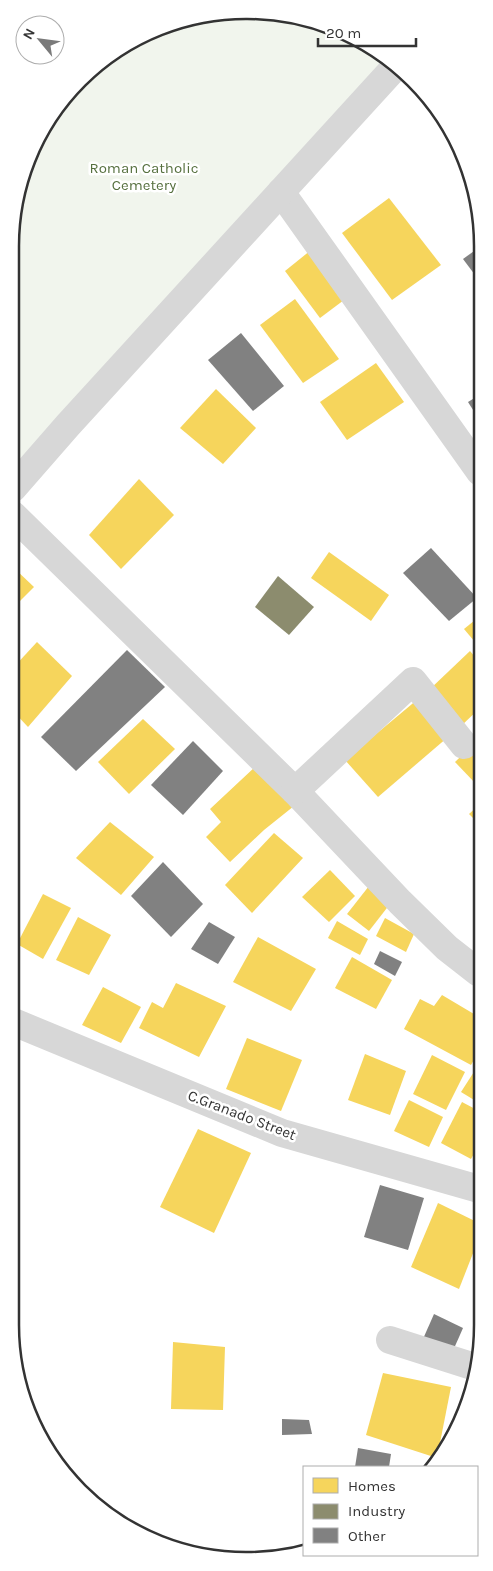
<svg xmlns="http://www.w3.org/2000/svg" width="493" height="1571" font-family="Karla,sans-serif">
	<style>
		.green { fill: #f1f5ed }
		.homes { fill: #f6d55c }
		.industry { fill: #8c8c6e }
		.building { fill: #818181 }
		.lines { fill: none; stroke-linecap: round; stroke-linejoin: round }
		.street { stroke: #d7d7d7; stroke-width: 28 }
		.labels { text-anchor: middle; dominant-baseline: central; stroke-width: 5; stroke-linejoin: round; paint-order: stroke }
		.park-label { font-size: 15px; fill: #56703f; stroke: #fff }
		.street-label { font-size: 15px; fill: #333; stroke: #fff }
		.rim { fill: none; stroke: #333; stroke-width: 2.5 }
	</style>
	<rect width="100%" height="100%" fill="#fff"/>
	<path class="green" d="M201,14L293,15L364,42L392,63L13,489L15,200L50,115L115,50Z"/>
	<g class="homes">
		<path d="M389,198L441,265L392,300L342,233Z"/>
		<path d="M316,246L352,294L320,318L285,271Z"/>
		<path d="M295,299L339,359L303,383L260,325Z"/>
		<path d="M376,363L404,402L347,440L320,402Z"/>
		<path d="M216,389L256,428L223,464L180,428Z"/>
		<path d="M139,479L174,515L121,569L89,535Z"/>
		<path d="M329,552L389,595L371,621L311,578Z"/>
		<path d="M13,567L34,587L13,608Z"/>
		<path d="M480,616V648L464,629Z"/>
		<path d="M37,642L72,676L28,727L13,711V668Z"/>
		<path d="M470,651L480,663V708L461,726L429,690Z"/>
		<path d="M418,699L448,737L378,797L345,760Z"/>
		<path d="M143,719L175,749L129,794L98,762Z"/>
		<path d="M480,738V781L476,784L455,762Z"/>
		<path d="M257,765L294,806L264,830L230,862L206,837L221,822L210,809Z"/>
		<path d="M480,804V825L469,814Z"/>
		<path d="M110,822L154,857L121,895L76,858Z"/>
		<path d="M274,833L303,858L252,913L225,885Z"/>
		<path d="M330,870L355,896L329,922L302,897Z"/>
		<path d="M369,886L390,904L369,931L347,914Z"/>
		<path d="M43,894L71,908L43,959L17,944Z"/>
		<path d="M78,917L111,935L89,975L56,960Z"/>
		<path d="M385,918L414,934L406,952L376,936Z"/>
		<path d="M337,921L368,939L360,955L328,938Z"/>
		<path d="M258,937L316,969L291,1011L233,982Z"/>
		<path d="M352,957L392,980L376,1009L335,988Z"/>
		<path d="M176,983L226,1006L199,1057L139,1028L152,1002L163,1008Z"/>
		<path d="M103,987L141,1007L121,1043L82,1025Z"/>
		<path d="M442,995L479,1017V1051L471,1065L404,1029L420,999L434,1006Z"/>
		<path d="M247,1038L302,1060L281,1111L226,1089Z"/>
		<path d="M365,1054L406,1071L390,1115L348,1100Z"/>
		<path d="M432,1055L465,1072L446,1110L413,1094Z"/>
		<path d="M479,1064V1103L461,1092Z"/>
		<path d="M409,1100L443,1117L429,1147L394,1131Z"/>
		<path d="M462,1102L479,1111V1145L471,1159L441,1143Z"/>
		<path d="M198,1129L251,1153L214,1233L160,1207Z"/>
		<path d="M438,1203L479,1223V1238L459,1289L411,1267Z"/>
		<path d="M173,1342L225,1347L223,1410L171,1409Z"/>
		<path d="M383,1373L451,1387L437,1458L366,1435Z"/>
	</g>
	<path class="industry" d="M278,576L314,607L289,635L255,607Z"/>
	<g class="building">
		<path d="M481,246V283L463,259Z"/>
		<path d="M241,333L284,386L253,411L208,360Z"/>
		<path d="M481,394L480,421L468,402Z"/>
		<path d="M431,548L477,598L449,621L403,573Z"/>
		<path d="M127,650L165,687L76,771L41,737Z"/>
		<path d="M193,741L223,771L183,815L151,785Z"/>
		<path d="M163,862L203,904L171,937L131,896Z"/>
		<path d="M209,922L235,937L218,964L191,949Z"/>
		<path d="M380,951L402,962L395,976L374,964Z"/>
		<path d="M380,1185L424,1198L408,1250L364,1237Z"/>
		<path d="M434,1314L463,1328L452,1353L423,1339Z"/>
		<path d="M282,1419L309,1420L312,1434L282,1435Z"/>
		<path d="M358,1448L391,1454L389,1467H355Z"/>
	</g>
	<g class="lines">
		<g class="street">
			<path d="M281,192L480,472"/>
			<path d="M13,488L68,425L396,66"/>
			<path d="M13,515L295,791L400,902L447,948L479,973"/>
			<path d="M295,791L413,681L464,745"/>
			<path d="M11,1021L282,1133L479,1189"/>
			<path d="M390,1340L478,1368"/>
		</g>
	</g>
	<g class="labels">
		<g class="park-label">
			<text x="144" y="168">Roman Catholic<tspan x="144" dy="17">Cemetery</tspan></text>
		</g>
		<g class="street-label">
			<text transform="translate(242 1115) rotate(21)">C.Granado Street</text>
		</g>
	</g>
	<path d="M0 0H493V1571H0ZM246 19H247A227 227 0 0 1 474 246V1325A227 227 0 0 1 247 1552H246A227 227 0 0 1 19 1325V246A227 227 0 0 1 246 19Z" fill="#fff" fill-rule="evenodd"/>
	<path class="rim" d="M246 19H247A227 227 0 0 1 474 246V1325A227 227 0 0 1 247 1552H246A227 227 0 0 1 19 1325V246A227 227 0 0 1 246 19Z"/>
	<rect x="303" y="1466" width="175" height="90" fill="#ffffff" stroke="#adadad"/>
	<rect x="313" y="1478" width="25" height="15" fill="#f6d55c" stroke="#adadad"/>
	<text x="348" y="1491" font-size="15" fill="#333333">Homes</text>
	<rect x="313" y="1504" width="25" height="15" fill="#8c8c6e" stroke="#adadad"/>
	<text x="348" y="1516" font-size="15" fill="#333333">Industry</text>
	<rect x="313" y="1528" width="25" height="15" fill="#818181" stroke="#adadad"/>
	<text x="348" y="1541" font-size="15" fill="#333333">Other</text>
	<g transform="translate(40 40) rotate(299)"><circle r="24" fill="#ffffff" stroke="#adadad"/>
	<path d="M0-4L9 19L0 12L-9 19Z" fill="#7a7a7a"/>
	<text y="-8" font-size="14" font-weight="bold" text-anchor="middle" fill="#333333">N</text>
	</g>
	<path d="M318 38v8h98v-8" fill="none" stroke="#333333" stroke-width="2.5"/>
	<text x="326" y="38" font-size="15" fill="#333333" stroke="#ffffff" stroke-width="4" paint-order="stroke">20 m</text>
</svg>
